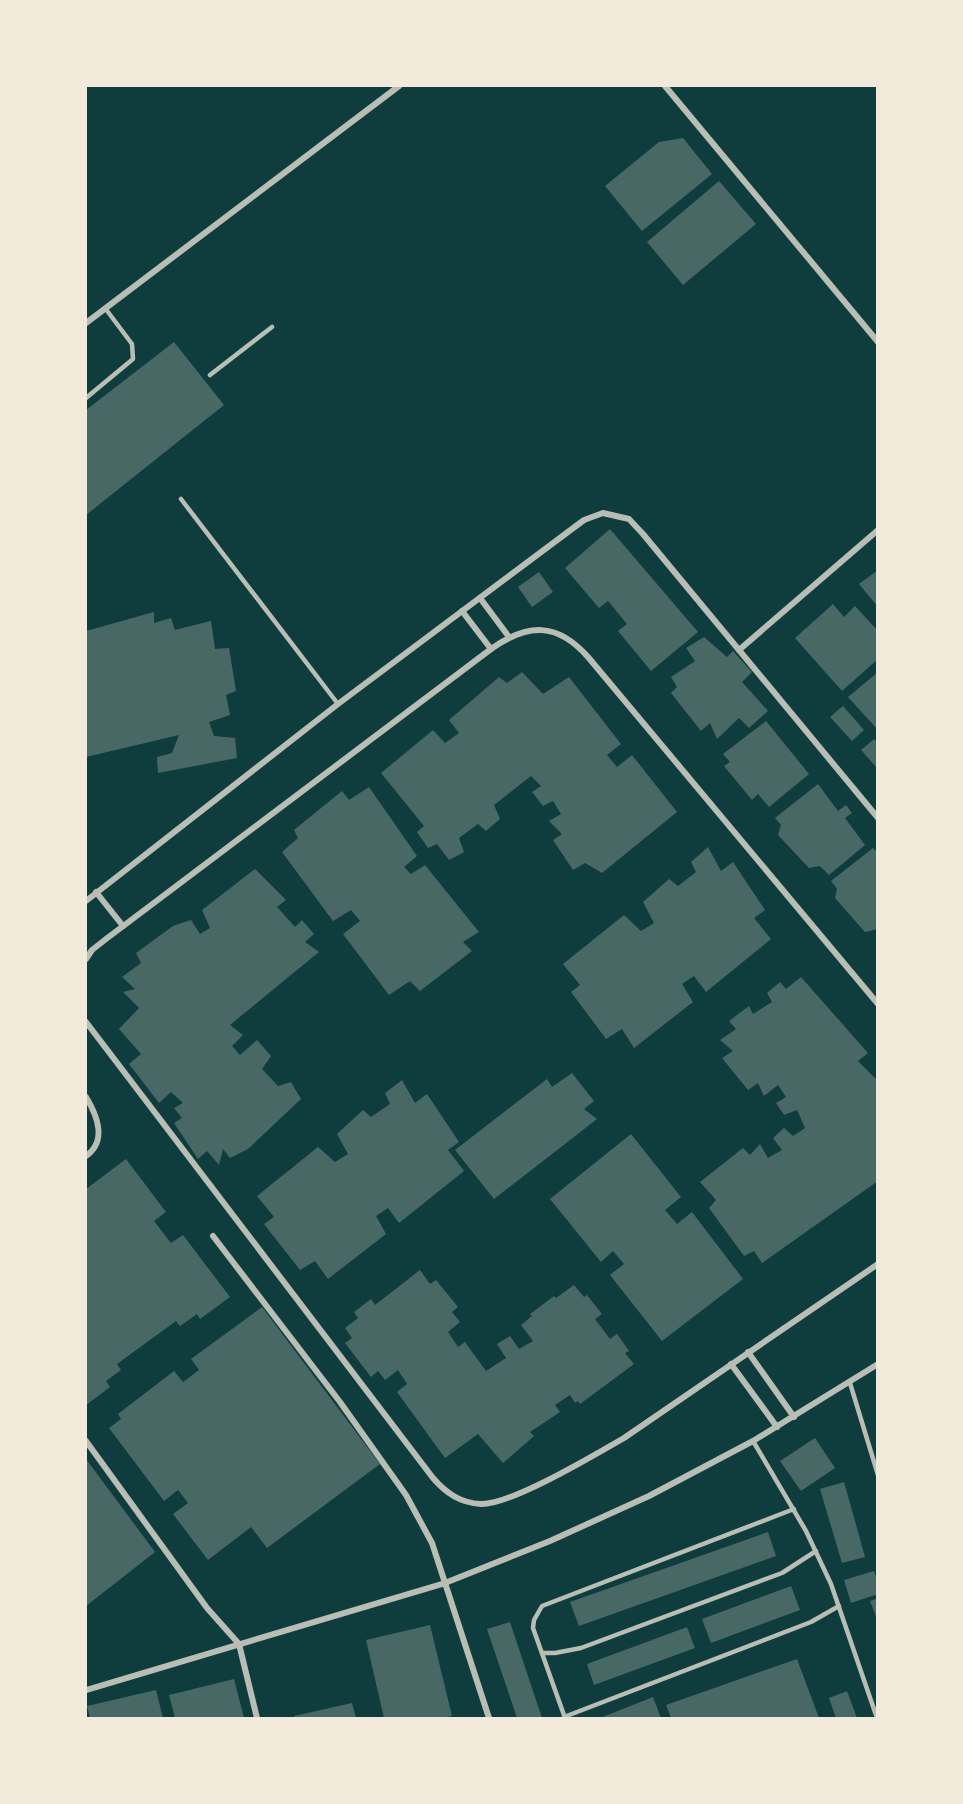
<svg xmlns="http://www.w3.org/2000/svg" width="963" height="1804" font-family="'PT Sans',sans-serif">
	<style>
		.building { fill: #486865 }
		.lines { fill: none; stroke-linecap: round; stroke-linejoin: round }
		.service { stroke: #b8beb3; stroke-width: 4.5 }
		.minor { stroke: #b8beb3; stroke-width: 6 }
	</style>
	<rect width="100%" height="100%" fill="#0f3d3e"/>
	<g class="building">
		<path d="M683,138L712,174L642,231L605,186L659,142Z"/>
		<path d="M719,181L756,224L683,285L647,242Z"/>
		<path d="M174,342L224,405L86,515V410Z"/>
		<path d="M610,529L698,632L651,671L618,631L627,624L608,601L599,608L565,568Z"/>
		<path d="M878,570V607L859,584Z"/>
		<path d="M539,572L553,592L532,607L518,587Z"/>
		<path d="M833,604L844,617L855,606L878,631V659L842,691L795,638Z"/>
		<path d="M154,612V623L171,618L175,630L211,621L215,649L229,648L236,691L226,695L230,715L209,722L214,736L235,738L237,758L158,773L157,757L172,753L179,735L86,757V631Z"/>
		<path d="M704,637L727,657L733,651L752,672L742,682L768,711L749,728L739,718L717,739L710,723L701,731L671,693L677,687L671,677L695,661L686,648Z"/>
		<path d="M522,672L543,694L569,677L621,744L607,755L617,767L632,755L677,812L602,873L585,863L573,870L553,840L562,834L549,821L561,814L553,801L543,806L532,792L541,786L531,776L494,805L500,819L486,831L478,824L459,838L464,852L449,860L437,844L428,848L417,832L424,826L381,773L433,730L445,743L459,733L449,720L499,677L507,683Z"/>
		<path d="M878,672V730L848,697Z"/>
		<path d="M843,706L864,730L852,741L830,717Z"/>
		<path d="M766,721L809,774L769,807L758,794L752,800L724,766L730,762L723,754Z"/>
		<path d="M874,739L878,743V769L861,750Z"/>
		<path d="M818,784L838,811L846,805L852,813L845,818L865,845L829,875L820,866L809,868L778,835L781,825L775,818Z"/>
		<path d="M369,787L417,856L404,867L411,874L425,865L479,932L463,942L472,951L420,991L410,981L389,995L343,934L360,921L351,910L333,921L282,852L298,838L294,830L342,791L349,800Z"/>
		<path d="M708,847L721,871L733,862L765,910L754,918L771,939L706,992L694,976L682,984L693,1002L634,1048L622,1029L606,1039L571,992L580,985L563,964L624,915L641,931L654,923L643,902L669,879L678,886L696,872L691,862Z"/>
		<path d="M873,848L878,853V929L865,932L835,898L837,889L831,881Z"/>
		<path d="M255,869L286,900L277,907L295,927L302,920L314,934L305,942L319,952L230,1025L243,1035L232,1046L240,1055L257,1040L271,1056L262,1069L278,1086L291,1082L301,1099L248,1149L230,1158L223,1149L219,1165L207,1151L198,1159L174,1123L182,1118L174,1108L183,1103L171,1092L159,1103L129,1064L141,1054L119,1029L139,1008L123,992L135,989L122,977L141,963L136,953L173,926L191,920L200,934L210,928L202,910Z"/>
		<path d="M801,977L868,1053L858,1061L878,1081V1181L762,1263L754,1251L744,1256L709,1208L716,1200L700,1182L743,1148L750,1155L760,1144L768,1158L782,1150L773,1138L784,1128L793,1136L805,1128L797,1110L784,1115L776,1103L786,1097L778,1085L764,1096L758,1083L748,1090L722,1058L733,1051L720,1040L736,1029L729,1021L749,1006L753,1014L772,1002L767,993L780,982L786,989Z"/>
		<path d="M572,1073L594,1101L584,1109L597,1119L494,1199L455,1150L547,1079L552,1087Z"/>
		<path d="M402,1080L415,1103L427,1094L459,1142L448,1150L464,1171L399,1223L388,1208L376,1216L386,1234L328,1279L315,1261L300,1270L264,1224L274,1217L257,1196L318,1147L335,1162L348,1154L337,1134L363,1110L371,1117L390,1104L385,1093Z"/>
		<path d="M631,1134L681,1197L665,1210L677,1224L692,1212L743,1279L662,1341L610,1275L624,1264L613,1251L601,1262L550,1199Z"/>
		<path d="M126,1159L166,1212L154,1221L171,1243L183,1235L230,1297L200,1319L197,1314L180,1326L176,1321L117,1364L121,1370L106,1381L110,1387L86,1405V1189Z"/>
		<path d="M420,1270L430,1284L436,1280L458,1307L452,1312L460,1322L448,1332L458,1347L465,1342L486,1371L506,1358L497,1344L510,1336L519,1349L533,1341L521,1325L532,1316L530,1314L554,1296L556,1298L574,1285L584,1297L587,1295L602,1314L595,1319L610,1339L617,1334L629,1351L625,1353L634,1364L580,1404L578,1401L575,1403L570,1395L555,1405L560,1412L530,1432L534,1436L503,1463L478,1434L445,1458L397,1392L407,1384L398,1370L385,1380L378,1371L371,1377L345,1343L352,1338L345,1328L358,1318L354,1312L371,1299L375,1305Z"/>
		<path d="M262,1307L380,1464L267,1548L251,1527L208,1560L173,1514L188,1503L178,1490L164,1501L109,1428L121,1419L118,1414L174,1371L183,1382L199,1370L191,1359Z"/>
		<path d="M815,1438L835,1468L801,1491L780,1461Z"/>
		<path d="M86,1459L155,1552L86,1606Z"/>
		<path d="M844,1482L865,1557L842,1563L820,1489Z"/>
		<path d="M768,1532L776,1556L579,1626L570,1602Z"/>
		<path d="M874,1571L878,1582V1594L851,1603L844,1580Z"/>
		<path d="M791,1586L800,1610L711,1643L702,1619Z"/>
		<path d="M878,1598V1619H877L870,1601Z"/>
		<path d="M510,1622L542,1718H517L487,1629Z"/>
		<path d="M430,1625L452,1716L443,1718H384L366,1640Z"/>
		<path d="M687,1627L695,1648L594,1685L587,1664Z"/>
		<path d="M797,1659L819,1718H671L666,1705Z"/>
		<path d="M234,1679L244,1718H175L169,1695Z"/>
		<path d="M156,1690L163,1718H90L87,1706Z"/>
		<path d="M847,1691L857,1718H836L829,1698Z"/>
		<path d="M653,1697L661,1718H600Z"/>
		<path d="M352,1703L356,1718H295L294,1716Z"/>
	</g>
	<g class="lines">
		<g class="service">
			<path d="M210,375L272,327"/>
			<path d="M86,398L133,359L132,344L105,308"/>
			<path d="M181,499L338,704"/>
			<path d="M850,1383L878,1475"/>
			<path d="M753,1441L806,1531L831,1584L877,1718"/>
			<path d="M542,1653H555L581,1648L782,1573L816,1551"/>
			<path d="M564,1717L811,1622L839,1606"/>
			<path d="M565,1718L533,1628L534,1620L542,1606L794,1509"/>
		</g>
		<g class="minor">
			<path d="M665,86L878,342"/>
			<path d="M86,323L399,86"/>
			<path d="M480,598L509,637"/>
			<path d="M462,611L491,649"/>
			<path d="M739,650L878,530"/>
			<path d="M96,892L123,926"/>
			<path d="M86,901L338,704L584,520L603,513L629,519L643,534L878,818"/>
			<path d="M86,959L92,950L106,939L491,649C528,623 557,622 588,657L878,1004"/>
			<path d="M86,1022L433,1478C446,1493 460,1503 481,1504C511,1505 596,1454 624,1438L878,1264"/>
			<path d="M86,1097C98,1117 107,1141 86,1156"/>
			<path d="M213,1236L340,1402L406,1495L432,1543L489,1718"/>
			<path d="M748,1352L794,1417"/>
			<path d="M731,1364L777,1427"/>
			<path d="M86,1441L207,1608L239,1644L257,1718"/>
			<path d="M86,1690L445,1583L550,1541L649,1496L753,1441L878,1364"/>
		</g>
	</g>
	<rect width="963" height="1804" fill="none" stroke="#f1e9da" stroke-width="174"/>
</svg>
